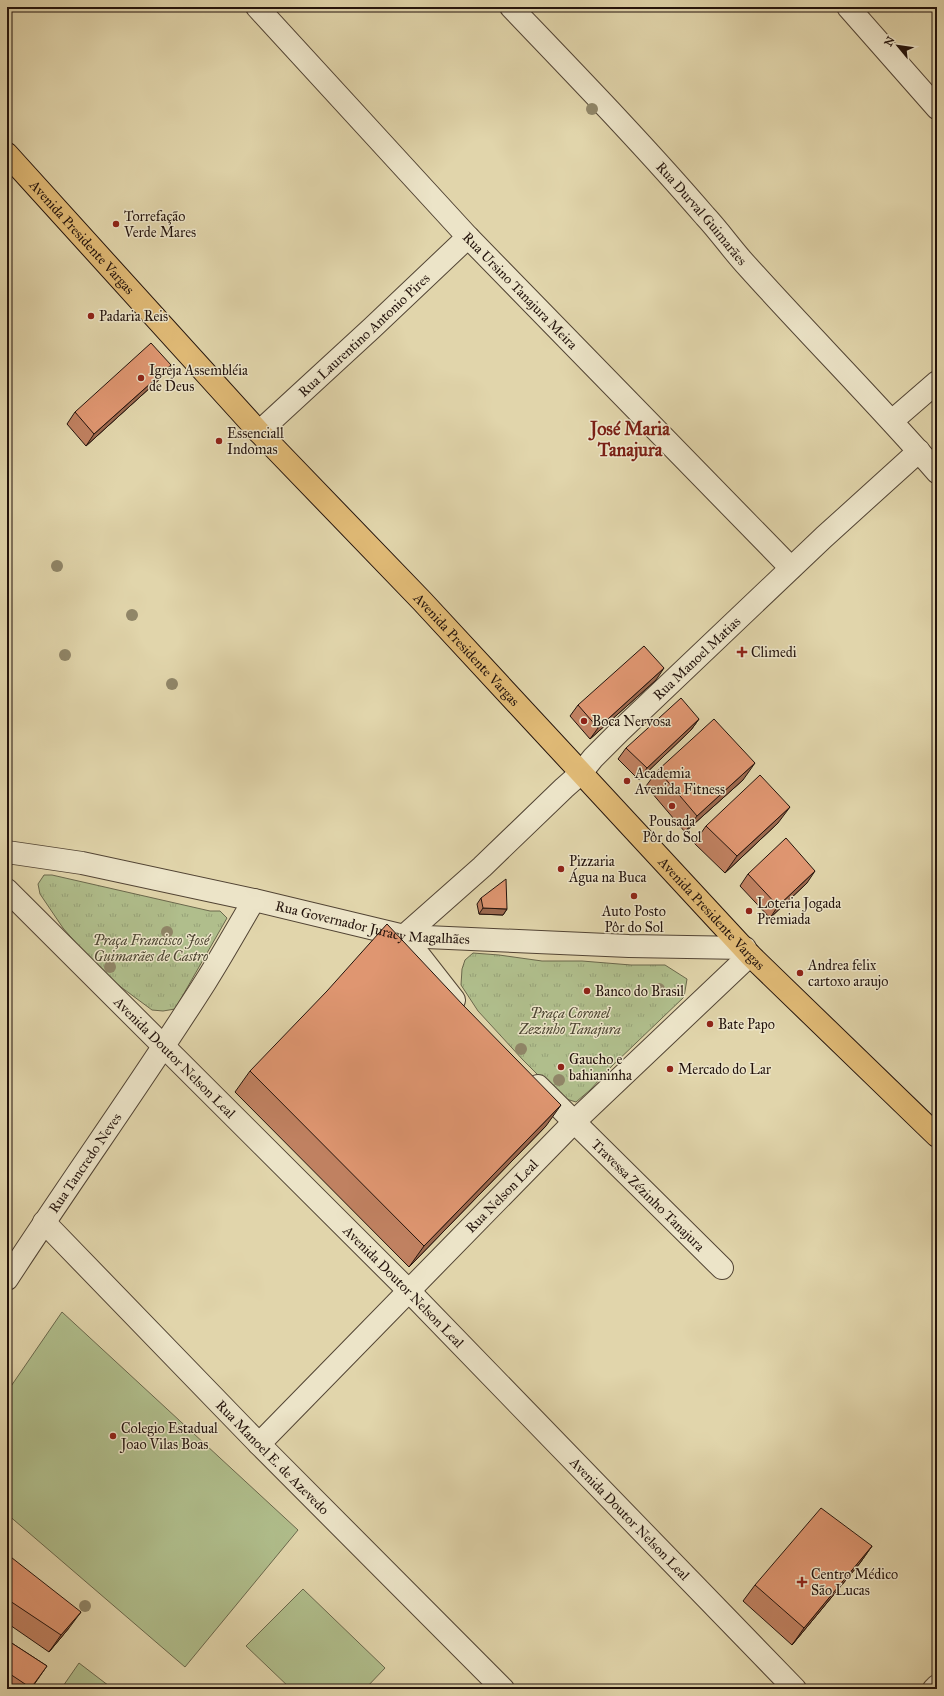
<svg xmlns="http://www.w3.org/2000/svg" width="944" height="1696" font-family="'IM FELL Great Primer',serif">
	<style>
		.park { fill: url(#park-tufts); stroke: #6a684c }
		.pitch { fill: #b0be8c; stroke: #6a684c }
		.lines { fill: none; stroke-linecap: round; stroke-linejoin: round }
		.minor-casing { stroke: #524434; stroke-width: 24 }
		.major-casing { stroke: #23130c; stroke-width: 24 }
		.minor { stroke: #ece4c8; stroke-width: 22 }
		.major { stroke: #e0ba76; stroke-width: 22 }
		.tree { fill: #908668 }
		.wall { fill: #c08161; stroke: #23130c }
		.shaded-wall { fill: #9c694f; stroke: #23130c }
		.building { fill: #df9671; stroke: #23130c }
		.poi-dot { fill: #8f2418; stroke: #ece4c8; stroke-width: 1.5 }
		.labels { text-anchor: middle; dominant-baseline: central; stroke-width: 3; stroke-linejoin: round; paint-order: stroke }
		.street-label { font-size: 14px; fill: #23130c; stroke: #ece4c8 }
		.poi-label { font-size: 14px; fill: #23130c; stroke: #ece4c8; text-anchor: start }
		.park-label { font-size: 14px; font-style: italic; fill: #4d4632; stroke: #ece4c8 }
		.district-label { font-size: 18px; font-weight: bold; fill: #7a1f14; stroke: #ece4c8 }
	</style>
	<defs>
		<pattern id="park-tufts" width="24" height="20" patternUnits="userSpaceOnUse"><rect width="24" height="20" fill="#b0be8c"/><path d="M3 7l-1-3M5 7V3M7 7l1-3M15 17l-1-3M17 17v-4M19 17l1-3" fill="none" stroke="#97a278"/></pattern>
	</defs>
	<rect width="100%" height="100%" fill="#e1d5ab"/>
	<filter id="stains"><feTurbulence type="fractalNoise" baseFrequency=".005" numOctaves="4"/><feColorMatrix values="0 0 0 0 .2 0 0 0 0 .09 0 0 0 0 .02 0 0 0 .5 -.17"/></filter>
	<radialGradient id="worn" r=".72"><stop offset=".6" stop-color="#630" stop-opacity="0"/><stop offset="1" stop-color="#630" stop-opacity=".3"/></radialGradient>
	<g class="park">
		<path d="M44,875H52L210,911H220L227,918L175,1009L163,1011L152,1010L102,973L63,928L40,894L38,884Z"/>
		<path d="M473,953L499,955L542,961H582L631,965H665L687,979L684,997L612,1066L590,1090L576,1102L563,1098L551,1088L523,1060L478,1011L461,985L462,969L465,960Z"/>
	</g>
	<g class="pitch">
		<path d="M62,1312L298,1530L185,1667L7,1514V1392Z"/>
		<path d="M303,1589L385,1668L365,1689H291L246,1646Z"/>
		<path d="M79,1663L113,1689H61Z"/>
	</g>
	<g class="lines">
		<defs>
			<g id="minor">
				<path id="s1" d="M257,7L468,237L791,568"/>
				<path id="s2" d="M511,7C576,75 643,144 705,216C720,232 733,251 748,267C810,336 876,402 937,472"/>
				<path d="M848,7L937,108"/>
				<path d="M892,421L937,382"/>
				<path id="s3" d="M259,432L372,328L468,237"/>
				<path id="s4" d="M7,852L82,863L254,900L404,936L629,946L745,948"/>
				<path id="s5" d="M7,890L409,1291L795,1689"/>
				<path id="s6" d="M454,1000L404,936L482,867L564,788L581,773L593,758L621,730L824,537L919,451"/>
				<path id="s7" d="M538,1086L722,1268"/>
				<path id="s8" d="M44,1222L259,1444L503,1689"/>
				<path id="s9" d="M7,1279C72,1179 142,1082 206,981C223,954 238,927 254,900"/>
				<path id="s10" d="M259,1444L575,1121L750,955"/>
				<path d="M934,1689L937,1686"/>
			</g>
			<g id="major">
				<path id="s11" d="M7,154L259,432L422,601L750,955L937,1136"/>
			</g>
		</defs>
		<use href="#minor" class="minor-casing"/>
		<use href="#major" class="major-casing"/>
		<use href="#minor" class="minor"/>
		<use href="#major" class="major"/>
	</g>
	<g class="tree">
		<circle cx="592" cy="109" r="6"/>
		<circle cx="57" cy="566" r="6"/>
		<circle cx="132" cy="615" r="6"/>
		<circle cx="65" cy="655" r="6"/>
		<circle cx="172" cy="684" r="6"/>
		<circle cx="167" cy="932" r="6"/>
		<circle cx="110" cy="967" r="6"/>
		<circle cx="659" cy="989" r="6"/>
		<circle cx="521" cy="1049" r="6"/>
		<circle cx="559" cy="1080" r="6"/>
		<circle cx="85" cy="1606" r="6"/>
	</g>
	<g class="wall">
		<path d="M171,365L163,376L86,446L67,424L75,412Z"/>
		<path d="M656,680L590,739L570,716L578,705Z"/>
		<path d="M699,719L691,730L639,780L618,759L626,748Z"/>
		<path d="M658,770L743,780L685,832L646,786Z"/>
		<path d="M778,823L725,873L694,843L706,826Z"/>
		<path d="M748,874L807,883L770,918L740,886Z"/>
		<path d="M481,898L507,909L503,915L479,914L477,904Z"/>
		<path d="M250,1071L546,1126L409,1267L235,1092Z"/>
		<path d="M872,1546L860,1563L792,1645L743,1601L755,1585Z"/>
		<path d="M7,1554L69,1628L49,1652L7,1623Z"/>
		<path d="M7,1640L47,1666L31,1689H7Z"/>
	</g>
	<g class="shaded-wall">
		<path d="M171,365L163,376L86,446L94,434Z"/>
		<path d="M664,668L656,680L590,739L598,728Z"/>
		<path d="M699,719L691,730L639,780L647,768Z"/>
		<path d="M755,763L743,780L685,832L697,816Z"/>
		<path d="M790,807L778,823L725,873L737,856Z"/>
		<path d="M815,871L807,883L770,918L778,906Z"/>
		<path d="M483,908L507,909L503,915L479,914Z"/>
		<path d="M561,1105L546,1126L409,1267L424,1246Z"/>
		<path d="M872,1546L860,1563L792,1645L804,1628Z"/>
		<path d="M81,1612L69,1628L49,1652L61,1635Z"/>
	</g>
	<g class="building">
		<path d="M151,343L171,365L94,434L75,412Z"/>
		<path d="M644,646L664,668L598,728L578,705Z"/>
		<path d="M681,698L699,719L647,768L626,748Z"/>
		<path d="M714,719L755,763L697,816L658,770Z"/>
		<path d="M760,775L790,807L737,856L706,826Z"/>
		<path d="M786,838L815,871L778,906L748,874Z"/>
		<path d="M506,879L507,909L483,908L481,898Z"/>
		<path d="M387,924L463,1005L561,1105L424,1246L250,1071L327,991Z"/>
		<path d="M821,1508L872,1546L804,1628L755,1585Z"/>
		<path d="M7,1554L81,1612L61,1635L7,1599Z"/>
		<path d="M7,1640L47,1666L31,1688L7,1672Z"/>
	</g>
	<g class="poi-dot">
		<circle cx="116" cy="224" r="4"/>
		<circle cx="91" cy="316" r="4"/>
		<circle cx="141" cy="378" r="4"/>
		<circle cx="219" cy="441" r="4"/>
		<path d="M740 646h4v4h4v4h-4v4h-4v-4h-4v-4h4z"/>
		<circle cx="584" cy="721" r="4"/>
		<circle cx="627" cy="781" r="4"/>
		<circle cx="672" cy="806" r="4"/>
		<circle cx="561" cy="869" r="4"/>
		<circle cx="634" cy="896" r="4"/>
		<circle cx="749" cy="911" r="4"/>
		<circle cx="800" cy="973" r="4"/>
		<circle cx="587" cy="991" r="4"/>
		<circle cx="710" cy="1024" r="4"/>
		<circle cx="561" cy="1067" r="4"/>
		<circle cx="670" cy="1069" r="4"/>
		<circle cx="113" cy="1436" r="4"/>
		<path d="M800 1576h4v4h4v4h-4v4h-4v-4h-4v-4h4z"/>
	</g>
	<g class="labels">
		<g class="street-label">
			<text stroke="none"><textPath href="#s2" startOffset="281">Rua Durval Guimarães</textPath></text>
			<text stroke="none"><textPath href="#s11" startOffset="112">Avenida Presidente Vargas</textPath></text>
			<text stroke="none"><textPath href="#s1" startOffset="387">Rua Ursino Tanajura Meira</textPath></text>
			<text stroke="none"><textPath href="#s3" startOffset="143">Rua Laurentino Antonio Pires</textPath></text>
			<text stroke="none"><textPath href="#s11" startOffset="676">Avenida Presidente Vargas</textPath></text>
			<text stroke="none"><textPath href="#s6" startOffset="485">Rua Manoel Matias</textPath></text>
			<text stroke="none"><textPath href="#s11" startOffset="1036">Avenida Presidente Vargas</textPath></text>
			<text stroke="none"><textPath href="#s4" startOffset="373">Rua Governador Juracy Magalhães</textPath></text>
			<text stroke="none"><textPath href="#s5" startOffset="237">Avenida Doutor Nelson Leal</textPath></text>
			<text stroke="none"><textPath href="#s9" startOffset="140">Rua Tancredo Neves</textPath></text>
			<text stroke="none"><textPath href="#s7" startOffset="155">Travessa Zézinho Tanajura</textPath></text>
			<text stroke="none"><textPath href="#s10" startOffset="347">Rua Nelson Leal</textPath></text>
			<text stroke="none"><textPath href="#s5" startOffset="561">Avenida Doutor Nelson Leal</textPath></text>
			<text stroke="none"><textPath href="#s8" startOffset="328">Rua Manoel E. de Azevedo</textPath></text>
			<text stroke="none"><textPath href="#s5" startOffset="885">Avenida Doutor Nelson Leal</textPath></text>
		</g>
		<g class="poi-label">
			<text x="124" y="216">Torrefação<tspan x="124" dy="16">Verde Mares</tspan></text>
			<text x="99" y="316">Padaria Reis</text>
			<text x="149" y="370">Igreja Assembléia<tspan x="149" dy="16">de Deus</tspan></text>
			<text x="227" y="433">Essenciall<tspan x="227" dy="16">Indomas</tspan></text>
			<text x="751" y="652">Climedi</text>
			<text x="592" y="721">Boca Nervosa</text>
			<text x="635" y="773">Academia<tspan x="635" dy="16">Avenida Fitness</tspan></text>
			<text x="672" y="821" text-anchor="middle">Pousada<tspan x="672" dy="16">Pôr do Sol</tspan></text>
			<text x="569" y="861">Pizzaria<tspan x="569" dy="16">Água na Buca</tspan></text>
			<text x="757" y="903">Loteria Jogada<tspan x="757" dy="16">Premiada</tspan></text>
			<text x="634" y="911" text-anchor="middle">Auto Posto<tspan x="634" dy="16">Pôr do Sol</tspan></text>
			<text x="808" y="965">Andrea felix<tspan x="808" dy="16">cartoxo araujo</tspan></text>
			<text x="595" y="991">Banco do Brasil</text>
			<text x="718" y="1024">Bate Papo</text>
			<text x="569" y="1059">Gaucho e<tspan x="569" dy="16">bahianinha</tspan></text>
			<text x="678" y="1069">Mercado do Lar</text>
			<text x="121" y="1428">Colegio Estadual<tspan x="121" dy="16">Joao Vilas Boas</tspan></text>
			<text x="811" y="1574">Centro Médico<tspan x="811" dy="16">São Lucas</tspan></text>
		</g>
		<g class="park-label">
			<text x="151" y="940">Praça Francisco José<tspan x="151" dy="16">Guimarães de Castro</tspan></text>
			<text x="570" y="1013">Praça Coronel<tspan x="570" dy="16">Zezinho Tanajura</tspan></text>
		</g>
		<g class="district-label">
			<text x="630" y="429">José Maria<tspan x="630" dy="21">Tanajura</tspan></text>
		</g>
	</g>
	<rect width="944" height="1696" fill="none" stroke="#e1d5ab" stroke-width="24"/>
	<rect x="8" y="8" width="928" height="1680" fill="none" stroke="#23130c" stroke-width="2"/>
	<rect x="12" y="12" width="920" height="1672" fill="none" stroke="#23130c"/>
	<g transform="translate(898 46) rotate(299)" stroke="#ece4c8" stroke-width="3" paint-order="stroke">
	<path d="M0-3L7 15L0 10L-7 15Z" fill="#23130c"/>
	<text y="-6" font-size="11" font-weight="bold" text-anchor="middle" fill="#23130c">N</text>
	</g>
	<rect width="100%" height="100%" filter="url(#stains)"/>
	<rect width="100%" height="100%" fill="url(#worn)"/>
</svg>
